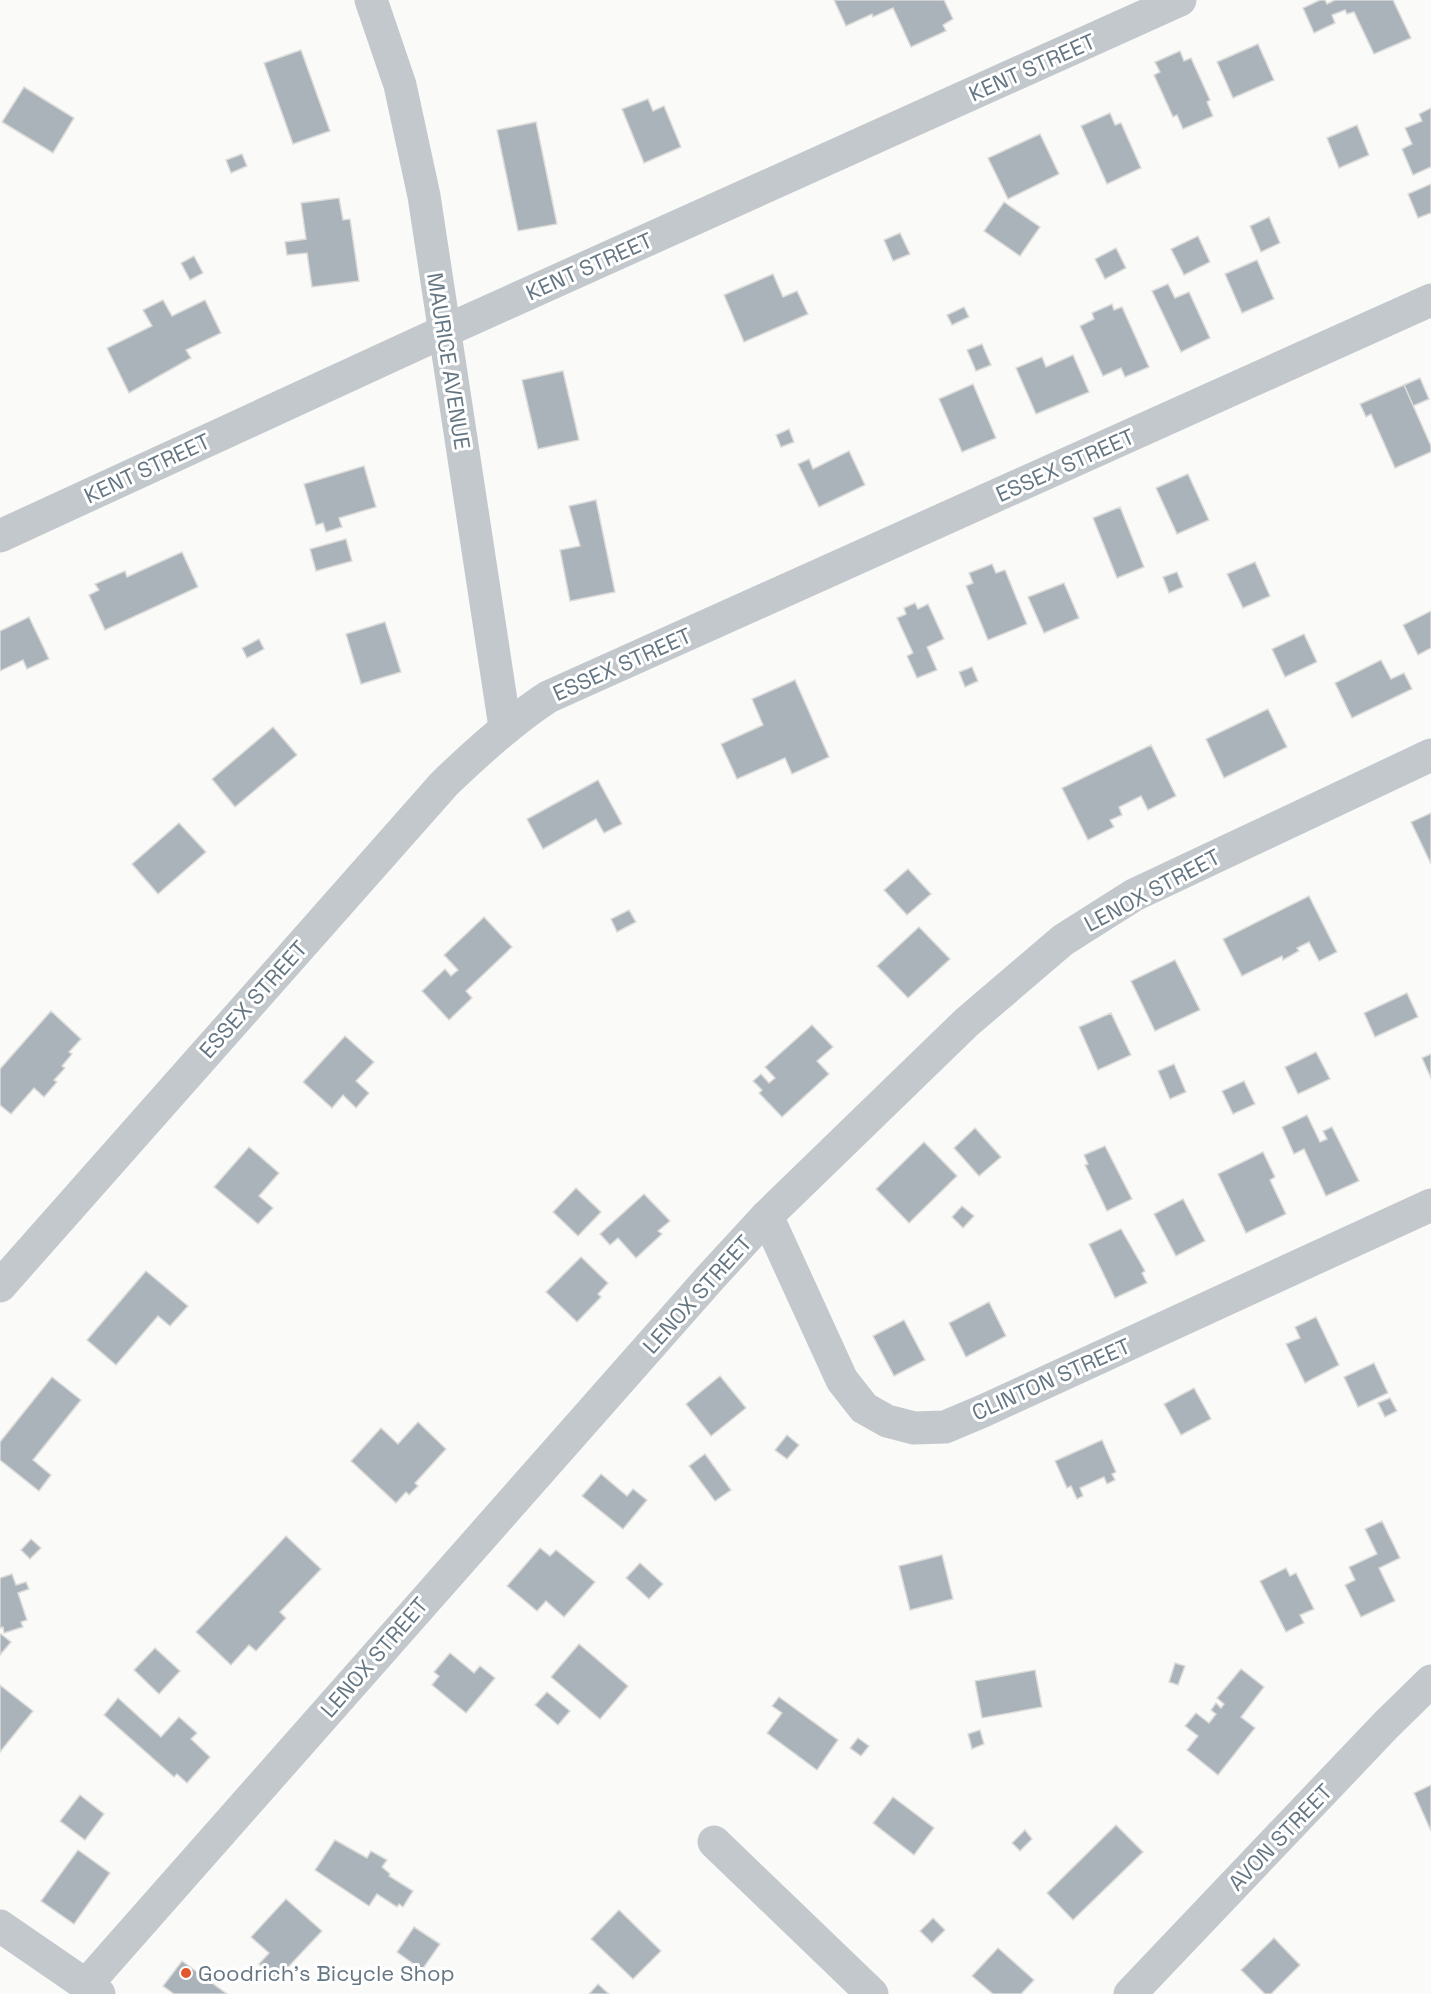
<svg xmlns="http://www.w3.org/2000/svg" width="1431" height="1994" font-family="'Space Grotesk',sans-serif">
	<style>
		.building { fill: #aab3b9; stroke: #dcdcda; stroke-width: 1.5 }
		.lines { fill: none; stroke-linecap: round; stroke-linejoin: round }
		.minor { stroke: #c3c8cc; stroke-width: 33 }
		.poi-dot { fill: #e4572e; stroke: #fff; stroke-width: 2 }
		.labels { text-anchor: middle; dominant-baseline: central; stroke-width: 6; stroke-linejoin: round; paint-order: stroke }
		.street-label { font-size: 22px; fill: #657683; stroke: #fff }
		.poi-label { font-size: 22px; fill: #657683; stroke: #fff; text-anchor: start }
	</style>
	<rect width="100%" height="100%" fill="#fafaf8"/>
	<g class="building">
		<path d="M834,0H944L953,19L943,25L946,31L911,47L893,8L873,17L872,14L846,26Z"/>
		<path d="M1320,0H1325L1327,4L1335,0H1393L1411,38L1374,54L1354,12L1347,14L1345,10L1332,15L1335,23L1314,33L1303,8Z"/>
		<path d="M1258,44L1274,80L1233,98L1217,62Z"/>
		<path d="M301,50L330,131L293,144L264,63Z"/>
		<path d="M1180,51L1184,61L1191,58L1210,100L1207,102L1213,116L1183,129L1177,115L1173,117L1154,75L1160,72L1155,62Z"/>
		<path d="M24,87L74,118L53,153L2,122Z"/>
		<path d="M648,99L653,111L664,106L681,147L644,163L622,109Z"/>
		<path d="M1431,108V167L1413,175L1402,149L1412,144L1405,128L1422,121L1419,114Z"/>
		<path d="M1110,113L1115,125L1121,123L1141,168L1107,184L1081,126Z"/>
		<path d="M536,122L557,224L518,231L497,130Z"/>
		<path d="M1357,125L1369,155L1339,168L1327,138Z"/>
		<path d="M1040,134L1059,174L1008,199L988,158Z"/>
		<path d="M242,154L247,166L231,173L226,160Z"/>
		<path d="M1431,184V213L1418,218L1408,194Z"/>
		<path d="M339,198L343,220L350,219L359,281L312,287L307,253L287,255L285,242L306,239L301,203Z"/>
		<path d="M1004,202L1040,227L1020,256L984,231Z"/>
		<path d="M1269,217L1280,243L1261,252L1250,226Z"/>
		<path d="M900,233L910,254L893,261L884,240Z"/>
		<path d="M1198,236L1210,262L1184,275L1171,249Z"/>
		<path d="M1116,248L1126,268L1105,279L1095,259Z"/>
		<path d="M194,256L203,273L190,280L181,263Z"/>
		<path d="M1257,260L1274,299L1242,313L1225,274Z"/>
		<path d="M773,274L783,297L797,291L808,314L744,342L724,295Z"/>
		<path d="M1168,284L1175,298L1189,292L1210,338L1181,352L1152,291Z"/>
		<path d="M163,300L172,316L205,300L221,333L186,350L191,358L129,393L107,348L152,326L143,310Z"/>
		<path d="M1112,304L1114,310L1122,307L1149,367L1125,377L1121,368L1103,376L1080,326L1094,319L1092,313Z"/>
		<path d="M964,307L969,317L952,325L947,315Z"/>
		<path d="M982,344L991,365L976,371L967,350Z"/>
		<path d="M1073,355L1089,392L1036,414L1016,368L1042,357L1046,367Z"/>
		<path d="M563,371L579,440L538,449L522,380Z"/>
		<path d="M1420,378L1429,399L1413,406L1404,385Z"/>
		<path d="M973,384L996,438L962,452L939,399Z"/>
		<path d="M1404,385L1431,446V452L1395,468L1371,414L1366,417L1360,404Z"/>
		<path d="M789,429L794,442L781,447L776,435Z"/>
		<path d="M849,451L865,485L819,507L798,464L809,459L813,469Z"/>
		<path d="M364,466L376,507L339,518L342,527L326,532L323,523L316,525L304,484Z"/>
		<path d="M1188,474L1209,520L1177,534L1156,488Z"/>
		<path d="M596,500L615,592L570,601L560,550L580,546L569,506Z"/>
		<path d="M1120,507L1144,567L1117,578L1093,518Z"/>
		<path d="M346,539L352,561L316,571L310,549Z"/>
		<path d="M182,552L198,587L105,630L89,595L99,590L95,584L125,571L127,577Z"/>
		<path d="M1255,562L1270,596L1243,608L1227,574Z"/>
		<path d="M992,564L996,573L1005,570L1027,624L988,640L966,586L973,583L969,573Z"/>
		<path d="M1177,572L1183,587L1169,593L1163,577Z"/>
		<path d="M1064,583L1079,618L1044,633L1028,597Z"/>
		<path d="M915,603L918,609L928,604L944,639L927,647L937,670L917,678L907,656L913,653L897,618L906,614L904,608Z"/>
		<path d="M1431,611V648L1418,655L1403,625Z"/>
		<path d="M29,617L49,659L27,669L23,660L0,671V631Z"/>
		<path d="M385,622L401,672L361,684L346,634Z"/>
		<path d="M1304,634L1317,662L1285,677L1272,649Z"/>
		<path d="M259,639L264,649L247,658L242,648Z"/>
		<path d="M1381,660L1391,679L1404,673L1412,689L1352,718L1335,683Z"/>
		<path d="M972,667L978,681L965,687L959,672Z"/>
		<path d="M795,680L829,757L792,774L785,758L737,779L721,744L763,725L752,699Z"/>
		<path d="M1268,709L1287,747L1224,778L1206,739Z"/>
		<path d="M273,727L297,755L235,807L212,779Z"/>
		<path d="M1151,745L1176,796L1148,810L1141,796L1119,807L1122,815L1110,820L1114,827L1088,840L1062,788Z"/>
		<path d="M598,780L622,824L604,833L596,819L543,849L527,819Z"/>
		<path d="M1431,813V864L1411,822Z"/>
		<path d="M179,823L206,852L158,894L132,864Z"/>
		<path d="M908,869L931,894L907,915L884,890Z"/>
		<path d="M1309,896L1337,952L1319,961L1309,942L1297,948L1299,951L1283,960L1282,956L1242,976L1223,939Z"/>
		<path d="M629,910L636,922L617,932L611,919Z"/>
		<path d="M484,917L512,947L466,991L472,998L449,1020L422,991L445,969L451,976L458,970L444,955Z"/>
		<path d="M919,927L950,959L908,998L877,966Z"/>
		<path d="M1175,960L1200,1010L1155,1031L1131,981Z"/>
		<path d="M1407,993L1418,1017L1375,1037L1364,1013Z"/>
		<path d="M51,1011L81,1039L69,1052L72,1054L62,1066L65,1068L54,1080L57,1082L44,1097L34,1088L11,1114L0,1105V1069Z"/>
		<path d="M1111,1013L1131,1055L1098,1070L1079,1027Z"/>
		<path d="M812,1025L833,1047L817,1061L829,1074L782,1117L759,1093L762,1090L753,1081L761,1074L769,1083L775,1078L765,1067Z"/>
		<path d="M345,1036L374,1062L356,1081L369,1093L356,1108L343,1095L332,1108L303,1082Z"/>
		<path d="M1316,1052L1330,1079L1298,1094L1285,1067Z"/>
		<path d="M1431,1054V1078L1422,1058Z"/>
		<path d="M1174,1064L1186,1092L1170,1099L1158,1071Z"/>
		<path d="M1244,1081L1255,1104L1233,1114L1222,1091Z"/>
		<path d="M1307,1115L1320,1142L1327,1139L1323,1131L1332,1127L1359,1181L1326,1196L1304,1149L1294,1154L1282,1127Z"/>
		<path d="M975,1128L1001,1157L979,1176L954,1148Z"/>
		<path d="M924,1142L957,1176L909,1223L876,1189Z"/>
		<path d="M1105,1146L1132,1199L1107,1211L1085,1165L1088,1164L1084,1155Z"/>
		<path d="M249,1147L279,1173L259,1196L273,1208L258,1224L214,1187Z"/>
		<path d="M1263,1152L1275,1177L1270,1180L1286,1214L1246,1233L1218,1174Z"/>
		<path d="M576,1188L601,1212L578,1236L553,1212Z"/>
		<path d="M644,1194L670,1221L658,1231L662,1234L636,1258L618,1238L610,1245L600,1234Z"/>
		<path d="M1183,1199L1205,1241L1176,1256L1154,1214Z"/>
		<path d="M962,1206L974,1216L963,1228L952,1217Z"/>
		<path d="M1121,1229L1145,1271L1142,1273L1147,1283L1115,1298L1089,1244Z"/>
		<path d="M581,1257L608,1283L598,1294L601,1297L577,1322L546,1292Z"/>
		<path d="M146,1271L188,1306L170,1326L158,1316L116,1365L87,1340Z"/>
		<path d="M989,1302L1006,1336L966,1357L949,1323Z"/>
		<path d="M1316,1317L1339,1365L1305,1383L1286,1344L1300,1338L1295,1327Z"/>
		<path d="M904,1320L925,1360L894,1376L873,1336Z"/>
		<path d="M1374,1363L1388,1393L1358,1407L1344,1377Z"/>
		<path d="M720,1376L746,1408L711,1436L686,1404Z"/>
		<path d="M52,1377L81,1400L33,1460L51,1475L39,1491L0,1460V1442Z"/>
		<path d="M1194,1388L1211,1419L1181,1435L1164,1404Z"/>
		<path d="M1390,1398L1397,1411L1385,1417L1378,1403Z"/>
		<path d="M418,1422L446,1449L415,1483L418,1486L409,1495L406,1492L396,1503L351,1461L381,1428L398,1444Z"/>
		<path d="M787,1435L799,1445L787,1459L775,1450Z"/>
		<path d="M1102,1440L1116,1472L1112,1474L1115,1480L1107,1484L1104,1477L1080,1488L1083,1496L1077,1499L1071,1486L1067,1488L1055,1461Z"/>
		<path d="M705,1454L731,1490L715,1501L689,1466Z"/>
		<path d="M601,1474L627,1496L633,1489L647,1500L623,1529L582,1496Z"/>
		<path d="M1382,1521L1400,1558L1379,1568L1395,1601L1361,1617L1345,1585L1355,1580L1349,1567L1377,1554L1365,1529Z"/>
		<path d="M286,1536L321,1569L280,1612L286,1618L256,1651L249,1645L231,1665L196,1632Z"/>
		<path d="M31,1539L41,1548L30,1559L21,1550Z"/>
		<path d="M540,1548L550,1556L556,1550L595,1582L564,1617L546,1601L537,1611L507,1586Z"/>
		<path d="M942,1555L953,1599L910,1610L899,1566Z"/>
		<path d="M640,1563L663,1584L649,1599L626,1578Z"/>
		<path d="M1286,1568L1290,1576L1296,1573L1314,1609L1300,1615L1304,1623L1286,1632L1260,1581Z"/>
		<path d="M12,1574L16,1585L26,1582L29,1589L18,1593L27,1620L21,1622L23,1627L4,1633L3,1627L0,1628V1578Z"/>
		<path d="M1,1634L11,1642L0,1655V1634Z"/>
		<path d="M579,1644L628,1686L600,1719L551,1677Z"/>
		<path d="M155,1648L180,1671L159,1694L134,1670Z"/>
		<path d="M450,1653L474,1673L480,1666L495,1678L466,1713L432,1685L439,1676L434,1672Z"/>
		<path d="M1175,1663L1185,1666L1178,1685L1169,1682Z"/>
		<path d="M1241,1669L1264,1687L1241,1717L1255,1728L1218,1775L1187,1750L1198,1736L1185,1726L1196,1713L1209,1723L1216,1714L1211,1710L1216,1703L1221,1708L1224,1704L1217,1698Z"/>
		<path d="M1035,1670L1042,1707L982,1718L975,1681Z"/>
		<path d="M0,1685L33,1711L0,1752Z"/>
		<path d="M547,1692L570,1711L558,1725L535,1705Z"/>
		<path d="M779,1697L838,1740L817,1770L767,1733L782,1713L772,1706Z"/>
		<path d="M118,1698L161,1737L179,1717L197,1733L191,1739L210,1757L187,1783L177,1774L174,1777L104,1715Z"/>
		<path d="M980,1730L984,1744L972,1749L968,1734Z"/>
		<path d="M858,1738L869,1746L861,1756L850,1748Z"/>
		<path d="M1431,1785V1831L1414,1793Z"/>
		<path d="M80,1795L104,1814L85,1840L60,1821Z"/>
		<path d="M893,1797L934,1828L914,1855L873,1823Z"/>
		<path d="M1116,1825L1143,1852L1073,1920L1047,1893Z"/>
		<path d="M1025,1830L1032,1839L1020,1851L1012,1843Z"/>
		<path d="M335,1840L367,1858L371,1851L387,1860L382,1867L390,1874L389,1876L413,1891L403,1907L399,1904L397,1907L377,1894L369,1906L315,1870Z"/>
		<path d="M78,1850L110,1873L74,1924L41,1901Z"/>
		<path d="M286,1899L322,1931L276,1980L259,1964L269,1953L251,1937Z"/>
		<path d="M619,1910L661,1951L633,1979L591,1939Z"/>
		<path d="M933,1918L945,1930L932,1943L920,1931Z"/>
		<path d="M414,1927L440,1944L422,1970L397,1952Z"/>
		<path d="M1274,1938L1300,1965L1271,1994H1265L1241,1970Z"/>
		<path d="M998,1948L1034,1980L1021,1994H993L972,1976Z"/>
		<path d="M182,1961L227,1994H174L163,1986Z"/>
		<path d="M598,1984L609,1994H589Z"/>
	</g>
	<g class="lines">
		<g class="minor">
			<path d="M371,0L400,85L424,196L505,727"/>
			<path d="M0,536L445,331L1180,0"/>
			<path d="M767,1216L842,1380L864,1408L887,1421L914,1428L945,1427L983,1411L1431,1205"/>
			<path d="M0,1286L444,784C477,752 510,722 548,697L1431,300"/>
			<path d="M714,1842L872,1994"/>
			<path d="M0,1926L99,1994"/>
			<path d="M86,1985L709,1279L767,1216L967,1022L1063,940L1134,895L1431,755"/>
			<path d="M1130,1994L1386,1725L1431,1681"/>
		</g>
	</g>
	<circle class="poi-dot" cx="186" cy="1973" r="6"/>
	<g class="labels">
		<g class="street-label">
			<text transform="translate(1032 67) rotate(-24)">KENT STREET</text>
			<text transform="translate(589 266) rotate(-24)">KENT STREET</text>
			<text transform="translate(449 361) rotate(81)">MAURICE AVENUE</text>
			<text transform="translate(1065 465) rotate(-24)">ESSEX STREET</text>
			<text transform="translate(147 468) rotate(-25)">KENT STREET</text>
			<text transform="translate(622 664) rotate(-24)">ESSEX STREET</text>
			<text transform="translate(1152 890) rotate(-28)">LENOX STREET</text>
			<text transform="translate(253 999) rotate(-48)">ESSEX STREET</text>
			<text transform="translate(697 1294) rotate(-48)">LENOX STREET</text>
			<text transform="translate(1051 1379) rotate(-24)">CLINTON STREET</text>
			<text transform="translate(374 1657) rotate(-49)">LENOX STREET</text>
			<text transform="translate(1280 1837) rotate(-46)">AVON STREET</text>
		</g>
		<g class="poi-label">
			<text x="198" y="1973">Goodrich's Bicycle Shop</text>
		</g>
	</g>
</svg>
